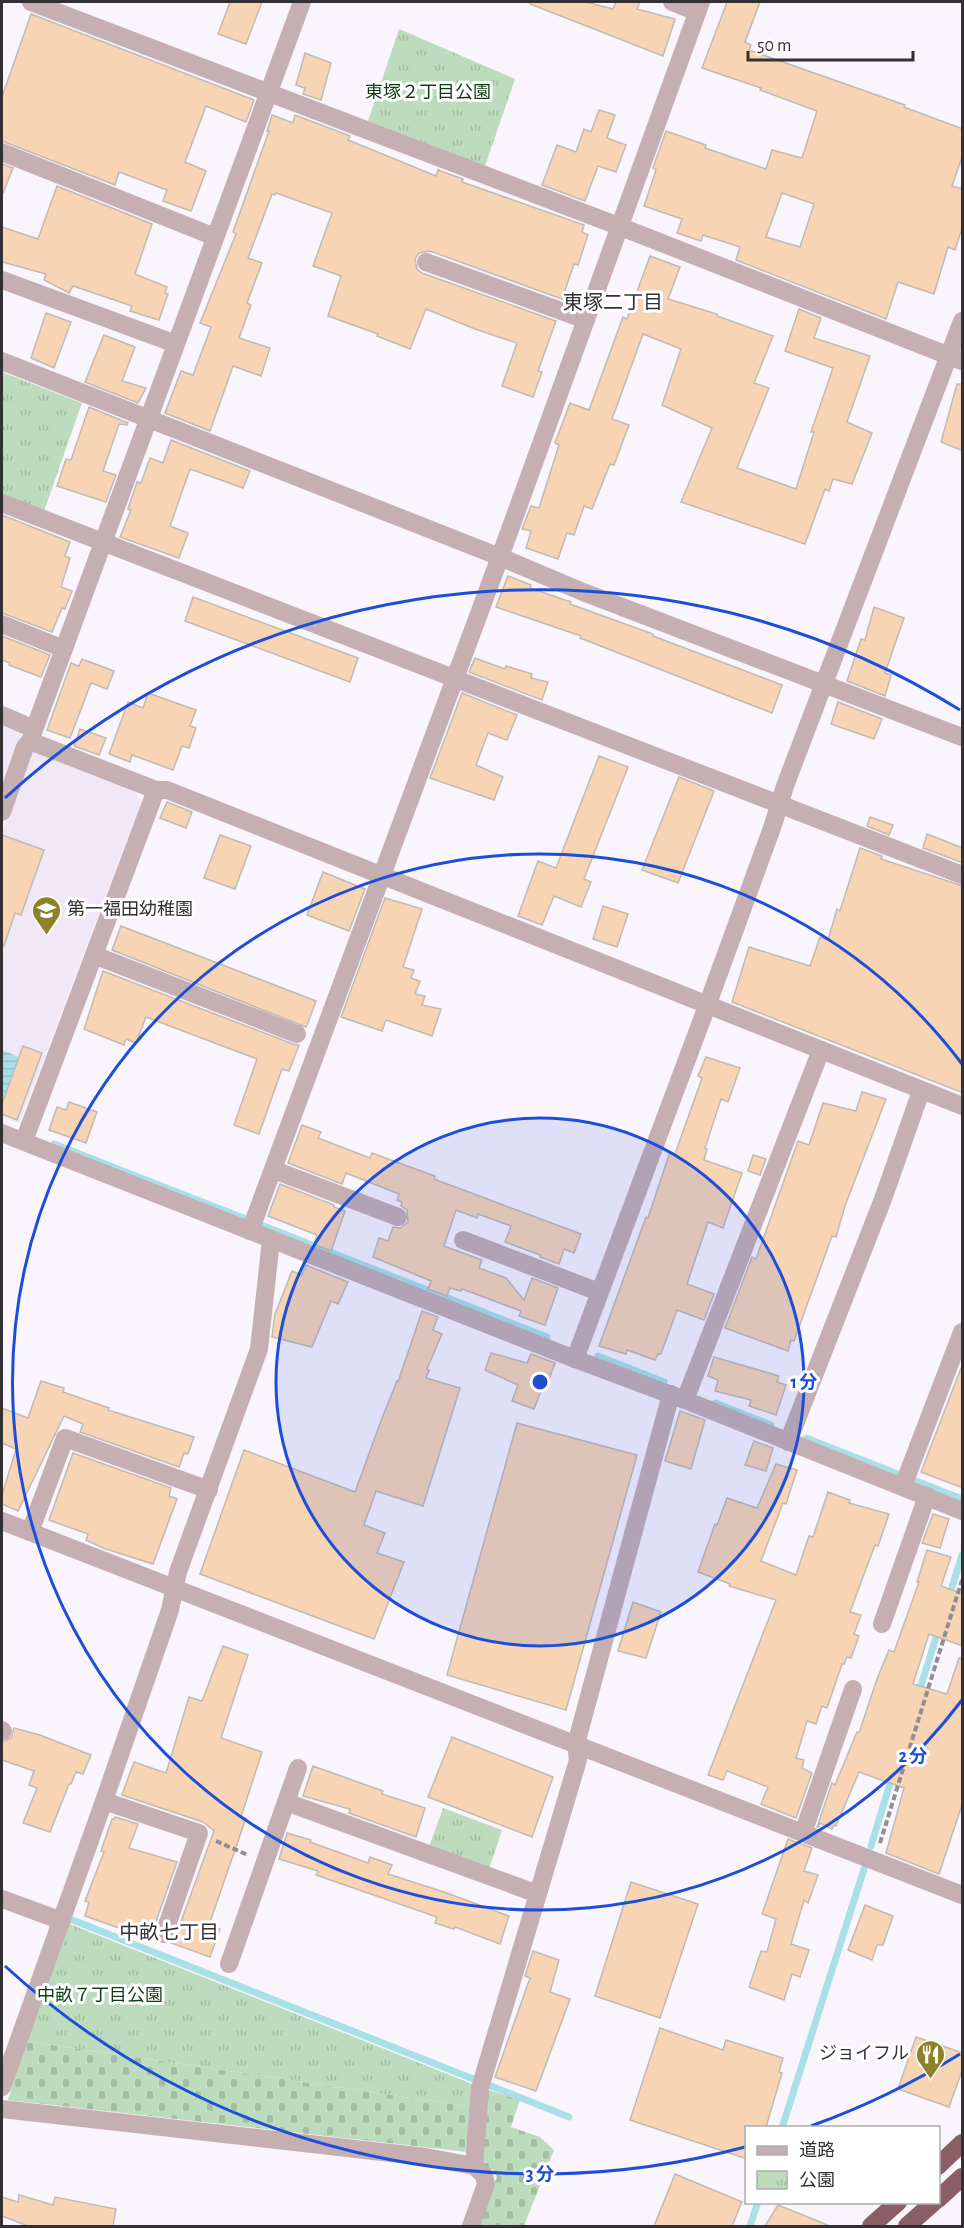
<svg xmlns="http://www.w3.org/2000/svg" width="964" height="2228" font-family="'Alegreya Sans','Noto Sans JP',sans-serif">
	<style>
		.built { fill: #f0e8f6 }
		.cemetery { fill: url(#cemetery-stones) }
		.park { fill: url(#park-tufts) }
		.water { fill: url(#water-rules) }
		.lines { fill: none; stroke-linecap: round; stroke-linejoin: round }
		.stream { stroke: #a8e0e8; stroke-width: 7 }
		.building { fill: #f7d4b4; stroke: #c1bab4; stroke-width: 1.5; fill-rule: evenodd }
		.path { stroke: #918d93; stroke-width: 4; stroke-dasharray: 6 3; stroke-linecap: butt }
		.street { stroke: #c6afb2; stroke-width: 18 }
		.highway { stroke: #8a5e64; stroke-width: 18 }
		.ring { fill: none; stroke: #1d4ed8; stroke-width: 3 }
		.labels { text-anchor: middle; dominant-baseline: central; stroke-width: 6; stroke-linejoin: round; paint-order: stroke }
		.park-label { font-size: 18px; fill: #0c3d12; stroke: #fff }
		.poi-label { font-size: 18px; fill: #323033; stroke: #fff; text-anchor: start }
		.neighbourhood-label { font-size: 20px; fill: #323033; stroke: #fff }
		.centre { fill: #1d4ed8; stroke: #fff; stroke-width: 3 }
		.ring-label { font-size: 18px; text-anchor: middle; font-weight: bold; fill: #1d4ed8; stroke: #fff; stroke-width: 6; stroke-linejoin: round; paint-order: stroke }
	</style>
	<defs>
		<pattern id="cemetery-stones" width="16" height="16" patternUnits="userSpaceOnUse" patternTransform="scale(1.5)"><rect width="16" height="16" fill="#bddbbd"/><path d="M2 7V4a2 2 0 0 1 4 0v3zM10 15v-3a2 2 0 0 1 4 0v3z" fill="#a3bca3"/></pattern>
		<pattern id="park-tufts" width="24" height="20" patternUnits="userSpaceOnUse" patternTransform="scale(1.5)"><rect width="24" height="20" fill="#bddbbd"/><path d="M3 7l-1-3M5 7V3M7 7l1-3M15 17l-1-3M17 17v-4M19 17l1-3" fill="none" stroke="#a3bca3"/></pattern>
		<pattern id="water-rules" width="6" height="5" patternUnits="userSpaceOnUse" patternTransform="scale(1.5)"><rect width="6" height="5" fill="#a8e0e8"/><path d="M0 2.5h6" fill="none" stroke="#91c0c7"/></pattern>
	</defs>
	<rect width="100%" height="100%" fill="#faf5fd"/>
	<g class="built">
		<path d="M2,722L23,730L2,789Z"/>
		<path d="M31,749L136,791L141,803L46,1053L32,1048L46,1054L19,1124L2,1117V833Z"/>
	</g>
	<g class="cemetery">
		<path d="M25,2041L473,2107L467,2152L8,2100Z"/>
		<path d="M486,2089L520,2100L511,2127L540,2137L554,2150L524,2226H478L497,2177L493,2170L481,2165Z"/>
	</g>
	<g class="park">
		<path d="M399,29L515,79L485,166L368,121Z"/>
		<path d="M2,372L82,403L44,511L2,495Z"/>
		<path d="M443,1808L502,1830L489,1869L429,1847Z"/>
		<path d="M67,1923L475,2085L473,2107L25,2041Z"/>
	</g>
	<path class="water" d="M2,1050L19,1057L2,1104Z"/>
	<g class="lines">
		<g class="stream">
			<path d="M54,1144L547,1337"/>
			<path d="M598,1356L664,1382"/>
			<path d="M715,1403L771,1425"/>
			<path d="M806,1438L962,1499"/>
			<path d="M949,1597L962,1555"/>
			<path d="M918,1695L939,1628"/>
			<path d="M871,1846L892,1777"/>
			<path d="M65,1917L569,2117"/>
			<path d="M782,2128L864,1869"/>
			<path d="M750,2226L758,2202"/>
		</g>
	</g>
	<g class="building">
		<path d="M230,2H262L246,44L218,34Z"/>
		<path d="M530,2H586L613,9L616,2H640L637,9L675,19L663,56L530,4Z"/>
		<path d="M727,2H760L745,42L751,45L749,50L905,105L904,107L963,129V154L952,186L963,189V225L955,250L948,247L934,294L898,282L886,319L736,260L740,247L703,235L701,241L677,233L682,219L644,206L656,170L653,168L666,131L706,145L705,148L766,169L772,150L802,158L817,111L760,90L761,88L702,68ZM782,193L814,204L800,247L766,237Z"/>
		<path d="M31,14L254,100L246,122L206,106L185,162L206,171L191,211L163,201L167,190L119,172L115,185L2,141V97Z"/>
		<path d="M305,53L331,63L321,100L303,94L305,88L296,85Z"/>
		<path d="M599,110L615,115L607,138L626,145L616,172L598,166L585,201L542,185L557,145L576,152L584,129L591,132Z"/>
		<path d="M272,115L293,123L295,115L350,136L348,140L436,176L438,170L463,179L462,182L584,225L582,232L588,235L578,265L574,264L562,299L430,251L419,253L415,259L417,269L422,273L556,321L538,371L542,372L533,397L502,386L517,343L475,329L426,309L410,349L377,336L378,334L328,316L341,276L313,266L332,213L276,193L275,195L272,194L248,258L262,263L247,303L251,305L239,338L270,348L261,376L233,366L210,431L165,413L181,371L193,375L211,327L200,323L236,234L233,232L269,131H267Z"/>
		<path d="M2,164L13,168L3,193H2Z"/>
		<path d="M57,186L152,224L135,274L167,287L165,293L168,294L159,320L130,311L132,306L73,286L69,293L44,280L46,274L2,262V227L38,239Z"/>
		<path d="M650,256L680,267L668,299L717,314V316L773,336L754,383L769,388L737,468L796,489L814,432H811L833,368L785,351L799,309L821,318L814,338L870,356L847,422L872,433L852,484L833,479L829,491L825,489L805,544L681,502L712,428L662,405L681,349L643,334L612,419L629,425L614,465L610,464L592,509L584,506L574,535L567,533L558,559L526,548L531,531L522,529L531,506L539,508L559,445L555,443L570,403L589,410L623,317L627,319Z"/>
		<path d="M46,313L71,322L54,368L31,358Z"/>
		<path d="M104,335L135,347L122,381L146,388L138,403L85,382Z"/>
		<path d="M957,384H963V451L941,442Z"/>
		<path d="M89,407L128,423L127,425L119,424L103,471L116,475L106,502L57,486L66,459L71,460Z"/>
		<path d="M171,440L250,471L243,488L190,469L170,526L188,533L179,558L120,537L131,510L128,509L137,482L141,483L150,458L163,463Z"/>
		<path d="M2,515L70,542L65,556L70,558L61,587L72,591L65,609L62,608L52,632L2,613Z"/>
		<path d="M508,576L531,585L530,588L571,602L570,604L653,634V636L782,685L772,713L580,638L581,636L496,607Z"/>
		<path d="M193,597L358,658L350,682L185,621Z"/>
		<path d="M874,607L904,618L885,673L891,675L885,696L847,681L861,639L865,640Z"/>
		<path d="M2,636L50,655L41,677L9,665L10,663L2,660Z"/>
		<path d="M475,658L505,669L506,666L532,674L531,678L548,682L542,700L469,672Z"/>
		<path d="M82,659L114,671L107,689L91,683L70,738L47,730L71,663L79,666Z"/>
		<path d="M148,693L196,710L190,726L196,728L189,748L182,746L173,770L132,755L130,762L109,754L128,702L143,708Z"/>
		<path d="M462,693L517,715L507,740L488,733L476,765L503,777L494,800L430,778Z"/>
		<path d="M838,702L882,719L874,739L831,724Z"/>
		<path d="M80,729L106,738L99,755L74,746Z"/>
		<path d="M599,756L628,767L584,879L591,882L581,907L554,896L542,925L518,916L538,861L556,868Z"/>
		<path d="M679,777L714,791L678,883L642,870Z"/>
		<path d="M167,802L192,812L186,828L160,818Z"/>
		<path d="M870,817L893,825L889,835L867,826Z"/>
		<path d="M927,834L963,848V863L923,848Z"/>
		<path d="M2,835L44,850L21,915L15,913L4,946L2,945Z"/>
		<path d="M220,835L251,846L235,889L204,878Z"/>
		<path d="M860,848L882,856L881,859L963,886V1093L732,1002L749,947L810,966L820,937L828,940L837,909L840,911Z"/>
		<path d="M323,872L365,889L349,931L307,915Z"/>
		<path d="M385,898L422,909L403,967L414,970L411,978L420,981L415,994L425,996L422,1005L441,1009L432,1036L386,1020L382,1031L341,1017Z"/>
		<path d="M603,906L628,914L617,947L593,939Z"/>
		<path d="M121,926L316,1001L308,1023L306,1027L112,950Z"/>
		<path d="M103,971L293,1044L299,1045L289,1071L282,1069L259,1134L234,1125L257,1059L146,1017L136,1043L126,1039L124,1045L84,1029Z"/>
		<path d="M23,1046L42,1053L17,1120L2,1114V1104Z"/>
		<path d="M706,1057L740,1068L728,1102L721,1099L705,1148L707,1149L704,1160L742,1173L723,1228L708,1222L687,1284L714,1294L704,1320L677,1310L661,1354H658L655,1360L627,1350L626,1354L599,1346L646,1217L648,1218L670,1152L675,1154L702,1078L698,1076Z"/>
		<path d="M862,1092L886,1099L845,1206L836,1237L832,1236L794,1341L791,1340L788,1351L725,1328L752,1257L756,1259L798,1141L809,1145L823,1103L856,1111Z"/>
		<path d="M69,1102L97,1112L86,1143L49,1130L57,1107L66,1110Z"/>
		<path d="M302,1125L321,1132L318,1138L370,1158L372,1153L410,1167L435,1176L434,1179L581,1234L574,1253L564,1249L559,1264L540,1257V1255L505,1242L511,1226L478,1214L477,1218L456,1210L444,1246L482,1260L479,1268L506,1278L524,1300L532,1278L558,1288L545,1325L519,1316L521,1311L462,1289L461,1291L450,1288L447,1296L428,1289L431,1281L373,1257L379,1238L388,1241L393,1227L400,1228L408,1222L407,1210L401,1206L402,1202L397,1200L399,1194L346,1173L342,1184L288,1163Z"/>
		<path d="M753,1155L766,1159L760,1175L748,1171Z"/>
		<path d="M280,1184L334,1205V1207L345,1211L331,1251L314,1244L317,1235L268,1216Z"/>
		<path d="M306,1265L348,1282L338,1304L331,1301L312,1347L272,1337L275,1314L292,1271L302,1275Z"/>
		<path d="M422,1311L438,1317L433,1330L442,1334L427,1369L429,1370L426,1378L460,1388L423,1506L376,1491L364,1525L385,1533L377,1553L404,1562L374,1639L200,1574L244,1450L355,1492L382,1418L397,1381L398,1382Z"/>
		<path d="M491,1353L527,1363L531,1354L555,1363L546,1388L543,1386L534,1409L512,1401L518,1385L485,1370Z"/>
		<path d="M714,1357L779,1376L777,1382L786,1385L776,1415L749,1406L751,1400L715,1391L718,1380L708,1376Z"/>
		<path d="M961,1368H963V1488L921,1472Z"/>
		<path d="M41,1381L64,1388L63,1392L109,1408L108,1410L194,1437L188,1454L184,1453L179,1467L80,1432L83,1424L64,1416L18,1511L2,1504V1495L16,1449L2,1443V1408L28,1418Z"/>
		<path d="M680,1411L705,1420L691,1469L665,1461Z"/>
		<path d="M517,1423L637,1455L566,1710L447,1675Z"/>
		<path d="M754,1441L773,1448L766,1471L745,1465Z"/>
		<path d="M73,1453L171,1488L169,1496L177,1499L153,1564L103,1548L86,1540L88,1534L49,1520Z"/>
		<path d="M776,1464L797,1470L786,1504L783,1503L761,1561L796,1575L809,1536L813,1537L828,1492L850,1500L849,1503L889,1514L878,1546L875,1545L850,1612L861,1615L854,1634L859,1636L851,1658L847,1657L844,1664H842L827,1708L822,1706L816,1724L807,1721L796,1758L804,1760L802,1768L812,1773L796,1818L761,1804L768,1787L727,1771L723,1780L708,1775L776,1600L729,1586L730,1584L698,1572L715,1524L717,1525L727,1498L757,1508Z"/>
		<path d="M933,1514L949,1519L940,1548L922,1543Z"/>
		<path d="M927,1550L951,1557L941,1586L963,1594V1646L929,1634L913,1684L947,1694L959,1658L963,1659V1802L939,1874L886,1853L904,1788L859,1772L836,1826L834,1825L832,1829L820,1823L819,1827H817L832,1783L835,1785L857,1732L859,1733L877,1679L889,1650L894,1652L919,1582H917Z"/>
		<path d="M633,1602L661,1612L646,1658L618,1651Z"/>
		<path d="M223,1646L248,1655L221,1738L262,1752L241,1817L246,1818L209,1925L220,1929L210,1957L171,1943L175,1938L214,1831L203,1822L122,1795L134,1762L166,1773L189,1697L202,1701Z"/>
		<path d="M14,1728L40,1735L91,1755L83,1774L76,1772L71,1784H69L50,1832L23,1823L37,1788L29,1785L34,1771L2,1760V1742L11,1738Z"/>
		<path d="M452,1737L553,1777L532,1837L428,1797Z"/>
		<path d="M313,1766L383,1791L382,1794L425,1808L416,1837L349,1813L350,1809L303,1796Z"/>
		<path d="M115,1817L138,1824L129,1848L177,1862L153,1930V1937L152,1936L150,1939L85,1916L89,1902L85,1901L104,1852L101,1851L112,1819H114Z"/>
		<path d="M287,1833L311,1840L310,1842L368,1863L370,1857L392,1865L388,1874L444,1892L509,1916L500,1944L455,1927L454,1929L435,1923L437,1917L316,1875L318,1871L279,1859Z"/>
		<path d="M788,1839L812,1848L804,1871L818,1875L808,1903L804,1900L791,1944L809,1950L800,1977L792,1974L784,2000L749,1987L761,1951L767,1952L776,1919L762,1914Z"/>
		<path d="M631,1882L698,1904L660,2018L595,1996Z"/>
		<path d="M865,1905L893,1916L883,1945H877L872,1960L848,1950Z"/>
		<path d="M533,1951L559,1960L550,1992L570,1999L536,2091L495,2077L530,1978L525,1976Z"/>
		<path d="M660,2028L723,2050L726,2040L783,2058L779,2072L782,2073L766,2127H747V2159L630,2120Z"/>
		<path d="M916,2037L963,2053V2068L949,2107L898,2089Z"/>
		<path d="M675,2174L742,2202L732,2226H654Z"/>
		<path d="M19,2195L53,2205L55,2197L116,2209L113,2226H28L2,2216V2197L18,2202Z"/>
		<path d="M778,2205L830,2226H765Z"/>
	</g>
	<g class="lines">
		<g class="path">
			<path d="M216,1841L248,1855"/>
			<path d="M880,1843L962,1580"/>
		</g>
		<g class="street">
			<path d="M31,2L621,227L962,361"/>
			<path d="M672,2L697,12"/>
			<path d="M2,152L215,237"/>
			<path d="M426,262L586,320"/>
			<path d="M2,280L176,344"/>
			<path d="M2,361L500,557L583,592L962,737"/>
			<path d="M2,503L962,875"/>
			<path d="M2,624L64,649"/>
			<path d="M2,715L34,729"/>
			<path d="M156,790H167L962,1106"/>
			<path d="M2,812L25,747L30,741"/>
			<path d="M94,955L297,1034"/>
			<path d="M2,1133L575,1359L685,1400L962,1511"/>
			<path d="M24,1141L156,790L30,741L302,2"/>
			<path d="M274,1170L398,1217"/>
			<path d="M250,1231L500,557L701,2"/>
			<path d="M463,1240L599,1292"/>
			<path d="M575,1359L707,1006L773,825L785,786L962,321"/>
			<path d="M685,1400L821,1050"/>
			<path d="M788,1442L883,1199L921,1091"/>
			<path d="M903,1486L962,1332"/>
			<path d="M2,1521L962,1895"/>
			<path d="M30,1532L65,1438L209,1490"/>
			<path d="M882,1624L927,1496"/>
			<path d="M2,1730L3,1731"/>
			<path d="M104,1801L199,1833L164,1934"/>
			<path d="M286,1802L298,1768"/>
			<path d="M803,1833L853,1689"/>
			<path d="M2,1899L62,1921"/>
			<path d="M229,1964L286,1802L538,1894"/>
			<path d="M2,2087L104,1801L170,1610L178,1572L259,1349L271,1240"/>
			<path d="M2,2109L426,2157L474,2166"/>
			<path d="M471,2226L486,2184L484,2175L474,2166L480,2088L578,1760L576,1744L671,1394"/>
		</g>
		<g class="highway">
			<path d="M938,2166L962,2143"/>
			<path d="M938,2199L962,2177"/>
			<path d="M871,2226L898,2202"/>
			<path d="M907,2226L934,2202"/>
		</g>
	</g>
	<circle cx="540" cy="1382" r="264" fill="#1d4ed8" fill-opacity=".12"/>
	<g class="ring">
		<circle cx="540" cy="1382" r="264"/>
		<path d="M962 1700A528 528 0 1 1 962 1064"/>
		<path d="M960 2054A792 792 0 0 1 811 2126M745 2147A792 792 0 0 1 5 1966M5 798A792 792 0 0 1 960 710"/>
	</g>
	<defs>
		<symbol id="school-pin" viewBox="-11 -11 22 30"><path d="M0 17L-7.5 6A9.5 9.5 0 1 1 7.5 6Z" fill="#8d8229" stroke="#fff"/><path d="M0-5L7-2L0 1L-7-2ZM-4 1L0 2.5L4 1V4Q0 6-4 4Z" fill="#fff"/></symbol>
		<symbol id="restaurant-pin" viewBox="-11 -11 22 30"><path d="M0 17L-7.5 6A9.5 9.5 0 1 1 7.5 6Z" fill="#8d8229" stroke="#fff"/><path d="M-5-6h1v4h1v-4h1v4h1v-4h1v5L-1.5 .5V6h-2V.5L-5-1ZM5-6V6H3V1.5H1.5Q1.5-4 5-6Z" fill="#fff"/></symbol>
	</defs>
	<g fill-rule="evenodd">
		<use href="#school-pin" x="30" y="894" width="33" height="45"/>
		<use href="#restaurant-pin" x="914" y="2038" width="33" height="45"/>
	</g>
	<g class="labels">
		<g class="park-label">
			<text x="428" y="93">東塚２丁目公園</text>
			<text x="100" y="1996">中畝７丁目公園</text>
		</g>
		<g class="poi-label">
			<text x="67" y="910">第一福田幼稚園</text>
			<text x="909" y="2054" text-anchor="end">ジョイフル</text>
		</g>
		<g class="neighbourhood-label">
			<text x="613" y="303">東塚二丁目</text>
			<text x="169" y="1933">中畝七丁目</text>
		</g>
	</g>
	<circle cx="540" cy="1382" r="9" class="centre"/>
	<g class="ring-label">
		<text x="804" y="1388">1 分</text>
		<text x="913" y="1762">2 分</text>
		<text x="540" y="2180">3 分</text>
	</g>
	<rect width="964" height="2228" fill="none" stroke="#323033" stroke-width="6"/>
	<rect x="745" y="2126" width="195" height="78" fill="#ffffff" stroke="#adacad" stroke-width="1.5"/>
	<rect x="757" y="2146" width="30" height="9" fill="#c6afb2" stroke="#adacad" stroke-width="1.5"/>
	<text x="799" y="2156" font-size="18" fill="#323033">道路</text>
	<rect x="757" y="2171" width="30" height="18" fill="url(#park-tufts)" stroke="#adacad" stroke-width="1.5"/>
	<text x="799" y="2186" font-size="18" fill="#323033">公園</text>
	<path d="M748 51v9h165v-9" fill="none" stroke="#323033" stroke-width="3"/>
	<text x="757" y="51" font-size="18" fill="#323033" stroke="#ffffff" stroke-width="4.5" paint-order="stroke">50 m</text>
</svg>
